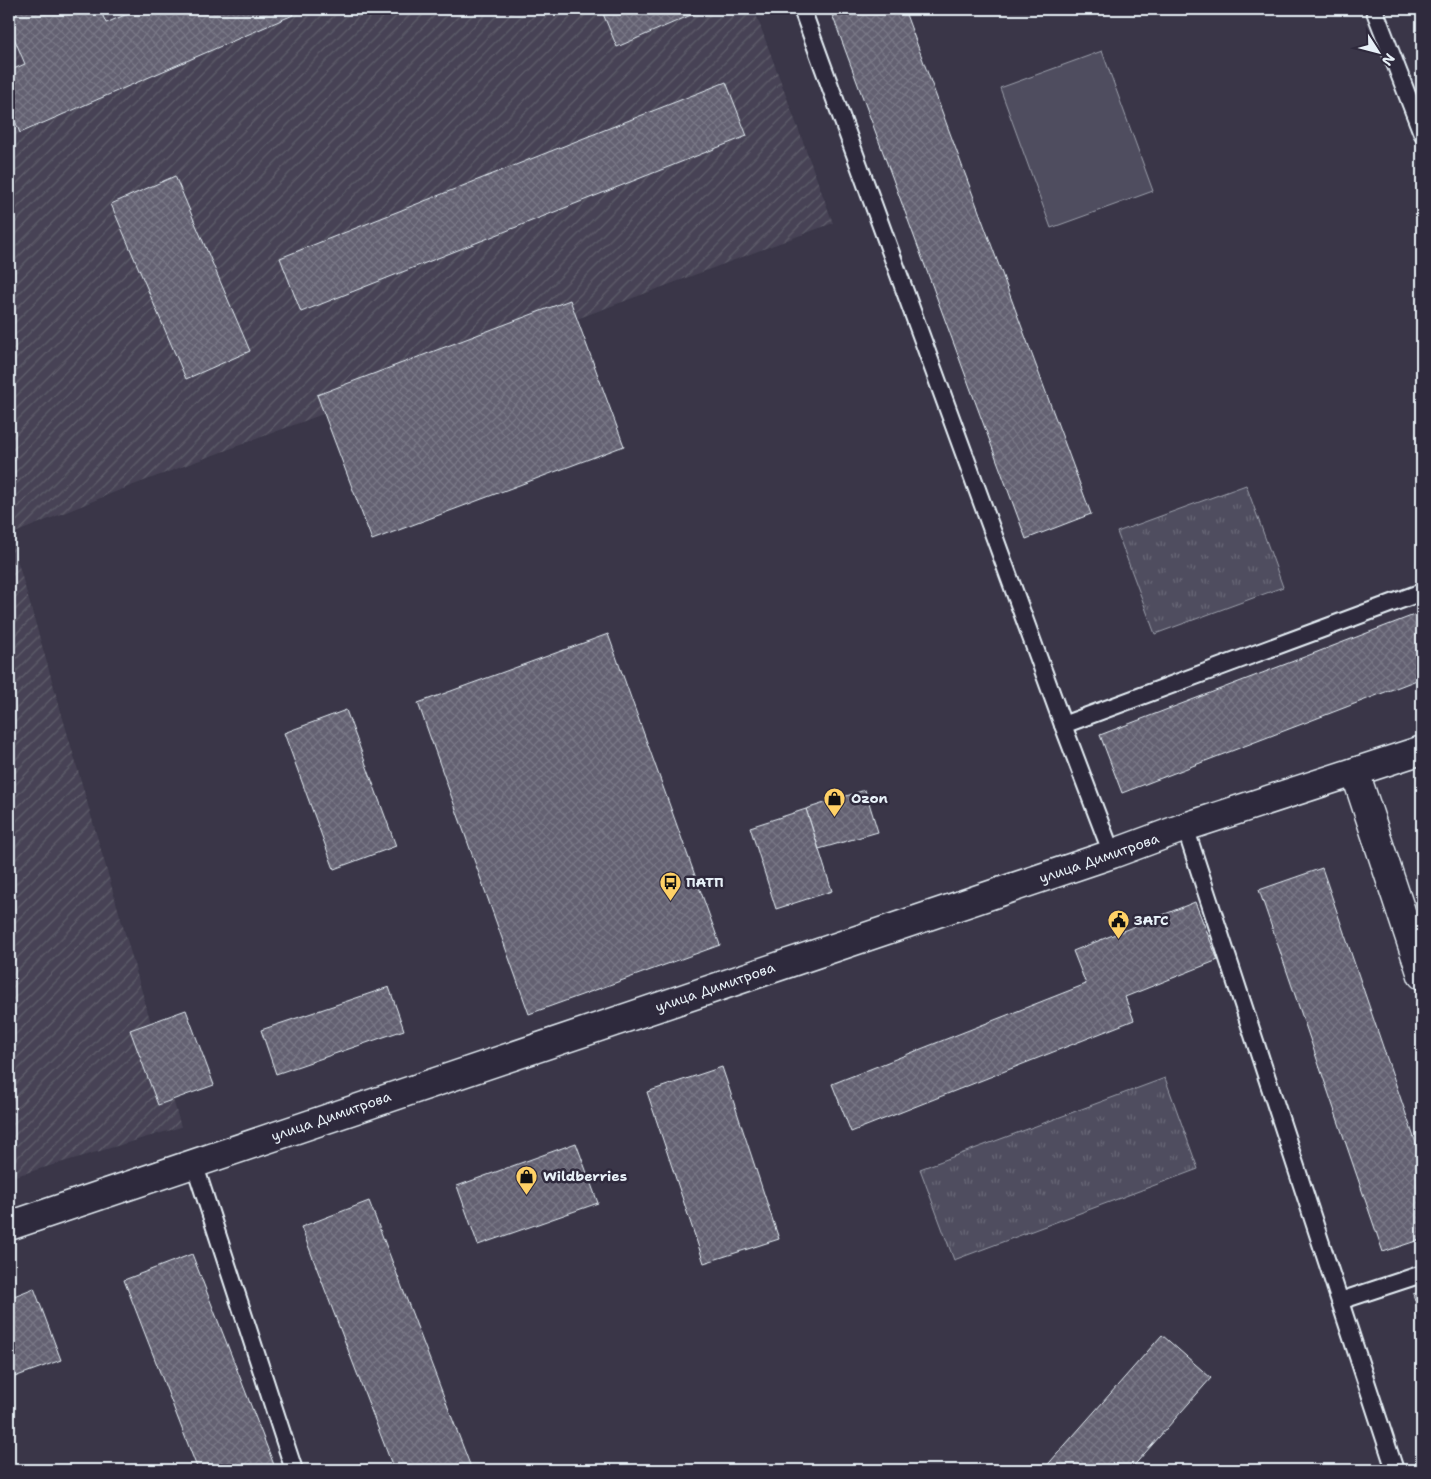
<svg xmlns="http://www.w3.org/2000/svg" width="1431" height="1479" font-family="'Shantell Sans',sans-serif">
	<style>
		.industrial { fill: url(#industrial-furrows) }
		.grass { fill: url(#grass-tufts); stroke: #9ca0ac }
		.pitch { fill: #504e5f; stroke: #9ca0ac }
		.building { fill: url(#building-cross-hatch); stroke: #e8f1f8 }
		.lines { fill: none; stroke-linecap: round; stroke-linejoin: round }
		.service-casing { stroke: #e8f1f8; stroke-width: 20 }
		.minor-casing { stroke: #e8f1f8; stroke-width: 31 }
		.service { stroke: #2f2a3d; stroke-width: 16 }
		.minor { stroke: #2f2a3d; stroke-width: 28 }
		.labels { text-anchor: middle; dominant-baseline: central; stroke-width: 5; stroke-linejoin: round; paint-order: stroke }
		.poi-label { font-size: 14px; font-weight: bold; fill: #e8f1f8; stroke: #2f2a3d; text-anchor: start }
		.street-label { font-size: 14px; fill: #e8f1f8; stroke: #2f2a3d }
	</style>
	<defs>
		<pattern id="industrial-furrows" width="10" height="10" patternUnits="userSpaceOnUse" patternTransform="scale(1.25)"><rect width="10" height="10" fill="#464354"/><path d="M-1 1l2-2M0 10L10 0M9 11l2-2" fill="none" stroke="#615f6d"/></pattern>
		<pattern id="grass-tufts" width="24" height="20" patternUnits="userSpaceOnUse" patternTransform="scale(1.25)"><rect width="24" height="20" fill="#504e5f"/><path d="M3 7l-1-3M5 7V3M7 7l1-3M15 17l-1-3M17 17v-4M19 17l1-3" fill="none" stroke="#696877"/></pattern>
		<pattern id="building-cross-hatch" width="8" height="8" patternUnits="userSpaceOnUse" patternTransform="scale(1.25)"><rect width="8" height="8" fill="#636171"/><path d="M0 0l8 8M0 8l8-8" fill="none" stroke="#797886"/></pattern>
	</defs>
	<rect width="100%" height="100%" fill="#3a3648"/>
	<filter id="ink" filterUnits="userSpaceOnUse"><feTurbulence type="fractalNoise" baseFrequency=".02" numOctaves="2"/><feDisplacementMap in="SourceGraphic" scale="10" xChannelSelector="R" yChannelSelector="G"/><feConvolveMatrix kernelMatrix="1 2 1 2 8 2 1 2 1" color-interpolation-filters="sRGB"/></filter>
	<g filter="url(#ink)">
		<path class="industrial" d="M9,9H754L833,223L120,490L10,535L181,1127L9,1178Z"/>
		<g class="grass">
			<path d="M1246,485L1283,587L1155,634L1117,532Z"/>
			<path d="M1165,1078L1198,1169L954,1260L920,1169Z"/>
		</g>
		<path class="pitch" d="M1102,51L1153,191L1051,228L1000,88Z"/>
		<g class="building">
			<path d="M9,9H100L106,23L139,9H290L293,15L20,133L9,107V71L25,64L9,26Z"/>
			<path d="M601,9H705L617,47Z"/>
			<path d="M830,9H904L1091,514L1026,539Z"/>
			<path d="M726,82L747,136L301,312L280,258Z"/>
			<path d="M175,176L250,351L186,379L111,204Z"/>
			<path d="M570,300L624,446L372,540L317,395Z"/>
			<path d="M1422,612V678L1122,793L1100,735Z"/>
			<path d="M608,634L720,945L529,1014L418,703Z"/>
			<path d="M346,710L396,846L334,869L284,733Z"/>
			<path d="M865,790L878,832L819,849L806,809Z"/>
			<path d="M806,809L832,891L776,909L750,827Z"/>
			<path d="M1322,868L1422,1161V1239L1383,1252L1259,890Z"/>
			<path d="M1195,902L1218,960L1125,997L1134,1020L851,1132L832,1084L1086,984L1073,951Z"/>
			<path d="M389,987L404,1030L276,1074L261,1030Z"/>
			<path d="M186,1010L214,1085L158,1105L130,1030Z"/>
			<path d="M722,1067L779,1239L704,1263L647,1092Z"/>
			<path d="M576,1143L598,1203L478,1245L457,1186Z"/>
			<path d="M369,1201L472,1470H394L301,1227Z"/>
			<path d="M192,1254L276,1470H198L124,1280Z"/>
			<path d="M34,1288L61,1360L9,1379V1298Z"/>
			<path d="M1422,1291V1321L1413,1294Z"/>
			<path d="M1162,1335L1211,1378L1130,1470H1043Z"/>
		</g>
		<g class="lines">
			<defs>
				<g id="service">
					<path d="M802,9L1063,725L1112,854"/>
					<path d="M1374,9L1422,133"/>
					<path d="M1063,725L1422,592"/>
					<path d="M1185,827L1395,1470"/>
					<path d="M194,1163L294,1470"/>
					<path d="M1340,1301L1422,1274"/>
				</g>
				<g id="minor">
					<path d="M1355,772L1422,975"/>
					<path d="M9,1226L1112,854L1185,827L1422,750"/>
				</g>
			</defs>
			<use href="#service" class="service-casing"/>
			<use href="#minor" class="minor-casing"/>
			<use href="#service" class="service"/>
			<use href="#minor" class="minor"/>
		</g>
	</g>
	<defs>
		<symbol id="shop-pin" viewBox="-11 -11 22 30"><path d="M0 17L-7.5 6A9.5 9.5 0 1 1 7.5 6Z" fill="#ffd166" stroke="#2f2a3d"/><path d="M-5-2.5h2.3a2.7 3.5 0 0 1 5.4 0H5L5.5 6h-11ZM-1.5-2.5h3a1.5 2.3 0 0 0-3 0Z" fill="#111"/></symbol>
		<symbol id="bus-pin" viewBox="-11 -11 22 30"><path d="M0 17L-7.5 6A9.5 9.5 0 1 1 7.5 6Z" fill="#ffd166" stroke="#2f2a3d"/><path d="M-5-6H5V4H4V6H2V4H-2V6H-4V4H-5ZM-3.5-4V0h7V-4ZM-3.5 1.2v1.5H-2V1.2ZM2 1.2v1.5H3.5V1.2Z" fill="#111"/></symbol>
		<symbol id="civic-pin" viewBox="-11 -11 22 30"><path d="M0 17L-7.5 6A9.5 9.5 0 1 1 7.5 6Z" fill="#ffd166" stroke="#2f2a3d"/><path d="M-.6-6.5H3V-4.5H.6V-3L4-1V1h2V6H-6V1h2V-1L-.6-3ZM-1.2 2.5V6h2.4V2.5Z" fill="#111"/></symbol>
	</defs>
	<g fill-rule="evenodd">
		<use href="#shop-pin" x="822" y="786" width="25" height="34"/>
		<use href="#bus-pin" x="658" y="870" width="25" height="34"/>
		<use href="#civic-pin" x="1106" y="908" width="25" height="34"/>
		<use href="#shop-pin" x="514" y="1164" width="25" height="34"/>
	</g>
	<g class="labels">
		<g class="poi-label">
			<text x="851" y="798">Ozon</text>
			<text x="686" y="882">ПАТП</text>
			<text x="1134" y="920">ЗАГС</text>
			<text x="543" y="1176">Wildberries</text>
		</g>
		<g class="street-label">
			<text transform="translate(1099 858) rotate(-19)">улица Димитрова</text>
			<text transform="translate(715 987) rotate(-19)">улица Димитрова</text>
			<text transform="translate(331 1116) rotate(-19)">улица Димитрова</text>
		</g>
	</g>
	<rect width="1431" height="1479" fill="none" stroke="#2f2a3d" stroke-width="30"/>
	<rect x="15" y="15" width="1401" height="1449" fill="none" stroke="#e8f1f8" stroke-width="2" filter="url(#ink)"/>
	<g transform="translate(1378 52) rotate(126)" stroke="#2f2a3d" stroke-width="4" paint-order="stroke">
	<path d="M0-4L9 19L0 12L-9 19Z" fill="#e8f1f8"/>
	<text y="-8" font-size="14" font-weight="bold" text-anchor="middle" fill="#e8f1f8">N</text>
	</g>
</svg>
